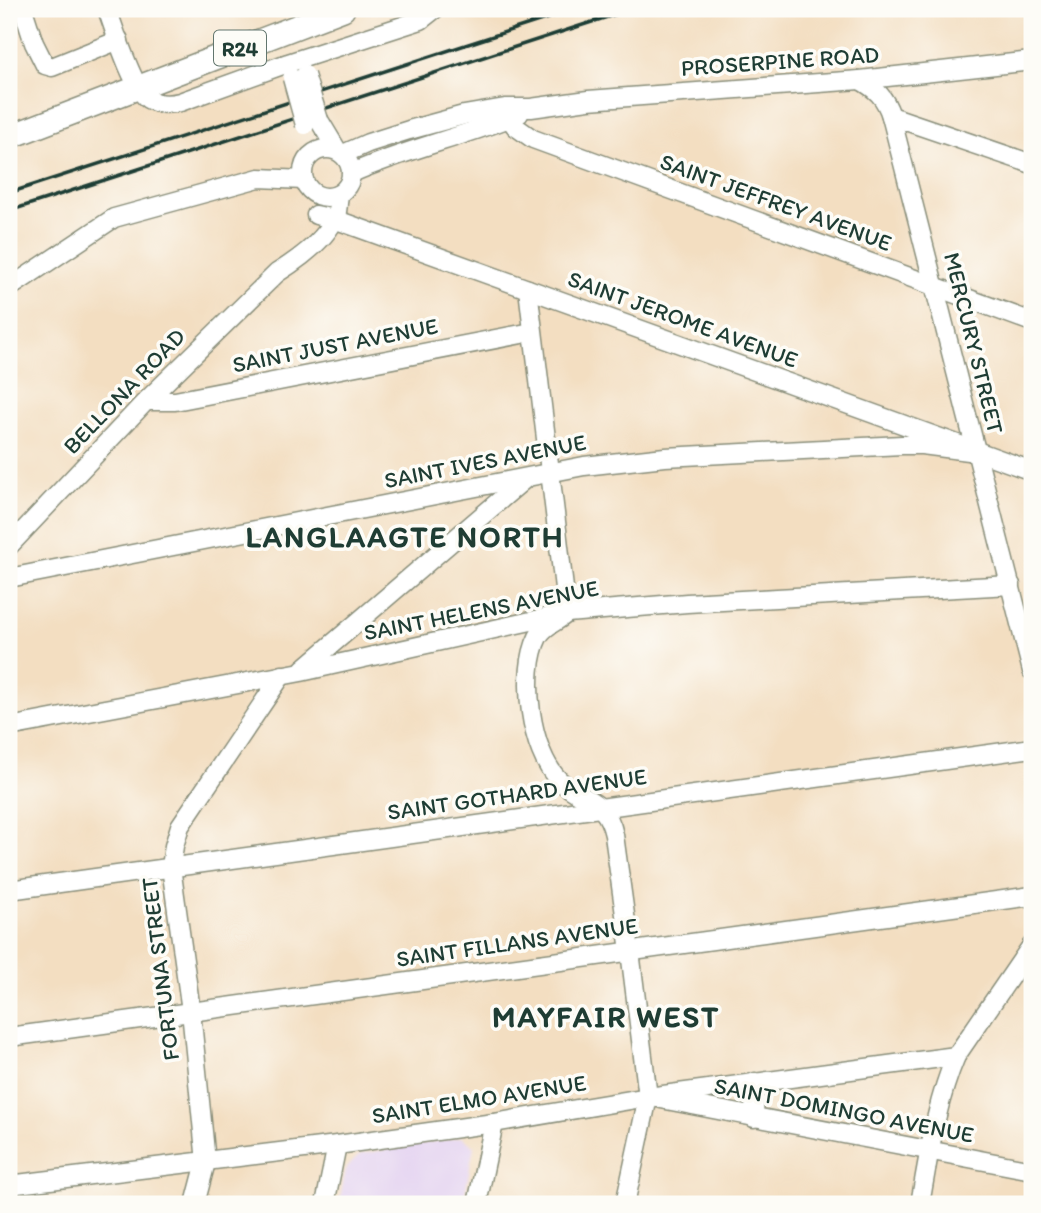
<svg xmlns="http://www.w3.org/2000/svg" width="1041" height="1213" font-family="Itim,sans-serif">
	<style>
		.built { fill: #e4d3f1 }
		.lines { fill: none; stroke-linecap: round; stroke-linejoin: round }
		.minor-casing { stroke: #898e7a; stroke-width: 21 }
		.major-casing { stroke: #898e7a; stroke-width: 26 }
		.minor { stroke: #fff; stroke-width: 18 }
		.major { stroke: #fff; stroke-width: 23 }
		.rail { stroke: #1f3d34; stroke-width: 3.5 }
		.minor-bridge-casing { stroke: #898e7a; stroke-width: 21; stroke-linecap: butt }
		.minor-bridge { stroke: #fff; stroke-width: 18 }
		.labels { text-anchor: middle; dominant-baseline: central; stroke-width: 7; stroke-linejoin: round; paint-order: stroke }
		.shield { fill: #fdfcf7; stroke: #62766e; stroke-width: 2 }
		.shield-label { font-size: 21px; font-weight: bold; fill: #1f3d34 }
		.street-label { font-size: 23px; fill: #1f3d34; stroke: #fdfcf7 }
		.district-label { font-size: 30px; font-weight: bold; letter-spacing: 2px; fill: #1f3d34; stroke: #fdfcf7 }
	</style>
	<rect width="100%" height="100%" fill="#fdfcf7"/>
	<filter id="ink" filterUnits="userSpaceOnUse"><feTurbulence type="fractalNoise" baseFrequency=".0143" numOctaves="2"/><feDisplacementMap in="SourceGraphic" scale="14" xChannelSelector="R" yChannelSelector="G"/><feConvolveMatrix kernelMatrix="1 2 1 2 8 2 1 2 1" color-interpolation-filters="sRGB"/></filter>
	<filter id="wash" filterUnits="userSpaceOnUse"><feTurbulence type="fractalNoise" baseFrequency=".00686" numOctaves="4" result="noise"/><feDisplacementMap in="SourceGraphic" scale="28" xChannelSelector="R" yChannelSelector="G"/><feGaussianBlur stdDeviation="1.57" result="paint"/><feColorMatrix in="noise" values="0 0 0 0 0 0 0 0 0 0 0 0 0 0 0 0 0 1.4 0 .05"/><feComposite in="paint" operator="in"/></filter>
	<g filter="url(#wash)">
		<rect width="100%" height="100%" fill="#f3dec1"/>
		<path class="built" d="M462,1137L474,1146L463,1204H339L346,1168L360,1154Z"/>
	</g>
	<g filter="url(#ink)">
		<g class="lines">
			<defs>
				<g id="minor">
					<path d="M23,9L34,43L45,65L52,67L119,40"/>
					<path d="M107,9C114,28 133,89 148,99C158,105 168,105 180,102L288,63L421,20L435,9"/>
					<path d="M860,80C876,89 885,97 891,116L1032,671"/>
					<path d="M891,116L1032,164"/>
					<path d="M509,118L516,127L533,139L1032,322"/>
					<path d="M319,120L337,150"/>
					<circle cx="327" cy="173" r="24"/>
					<path d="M343,154L368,143L409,130L464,115L505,108H531L588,100L860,80L1032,61"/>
					<path d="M352,173C406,149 464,137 519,114"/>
					<path d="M316,215L334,219L1032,471"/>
					<path d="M9,288L114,218L259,178L304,180"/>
					<path d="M528,289L567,613C558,622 544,625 538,637C520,673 530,752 559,780C583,803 606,797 614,835L630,951L648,1097L625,1204"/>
					<path d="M146,401H175L532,332"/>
					<path d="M9,546L146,401L277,273C298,260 326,240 336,216C338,209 338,201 339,194"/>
					<path d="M9,578L584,466L665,457L902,445H922L977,452"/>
					<path d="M303,669L526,478"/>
					<path d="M9,727L301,672L567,613L687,603L1011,585"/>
					<path d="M9,890L1032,748"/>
					<path d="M9,1037L1032,896"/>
					<path d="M661,1099L1032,1170"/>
					<path d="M754,1118L755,1082"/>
					<path d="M9,1185L337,1145L494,1123L648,1097L956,1056"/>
					<path d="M195,1204L206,1162L191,1011L171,867L174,846L180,826L282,675"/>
					<path d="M325,1204L337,1145"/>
					<path d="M477,1204L494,1123"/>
					<path d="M920,1204C929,1154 936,1103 956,1056L1032,945"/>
				</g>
				<path id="major" d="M9,137L343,9"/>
			</defs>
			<use href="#minor" class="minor-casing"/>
			<use href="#major" class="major-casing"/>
			<use href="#minor" class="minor"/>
			<use href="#major" class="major"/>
			<g class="rail">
				<path d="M9,193L576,9"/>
				<path d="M9,211L632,9"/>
			</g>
			<defs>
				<g id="minor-bridge">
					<path d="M305,75L319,120"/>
					<path d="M292,78L305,125"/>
				</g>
			</defs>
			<use href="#minor-bridge" class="minor-bridge-casing"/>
			<use href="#minor-bridge" class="minor-bridge"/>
		</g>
	</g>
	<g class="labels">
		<rect class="shield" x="214" y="30.5" width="52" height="35" rx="5"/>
		<g class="shield-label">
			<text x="240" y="48">R24</text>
		</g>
		<g class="street-label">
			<text transform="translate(780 61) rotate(-4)">PROSERPINE ROAD</text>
			<text transform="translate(776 202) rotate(20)">SAINT JEFFREY AVENUE</text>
			<text transform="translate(683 319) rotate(20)">SAINT JEROME AVENUE</text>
			<text transform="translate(974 343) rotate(76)">MERCURY STREET</text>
			<text transform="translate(335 345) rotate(-11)">SAINT JUST AVENUE</text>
			<text transform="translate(124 391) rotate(-46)">BELLONA ROAD</text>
			<text transform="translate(485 461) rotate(-11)">SAINT IVES AVENUE</text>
			<text transform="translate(481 610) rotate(-11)">SAINT HELENS AVENUE</text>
			<text transform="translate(517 794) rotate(-8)">SAINT GOTHARD AVENUE</text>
			<text transform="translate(517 942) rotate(-8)">SAINT FILLANS AVENUE</text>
			<text transform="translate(160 969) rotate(-97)">FORTUNA STREET</text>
			<text transform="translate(479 1099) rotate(-9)">SAINT ELMO AVENUE</text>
			<text transform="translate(844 1110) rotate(11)">SAINT DOMINGO AVENUE</text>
		</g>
		<g class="district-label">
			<text x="405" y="536">LANGLAAGTE NORTH</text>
			<text x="606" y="1016">MAYFAIR WEST</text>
		</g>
	</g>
	<rect width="1041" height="1213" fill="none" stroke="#fdfcf7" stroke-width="35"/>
</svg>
